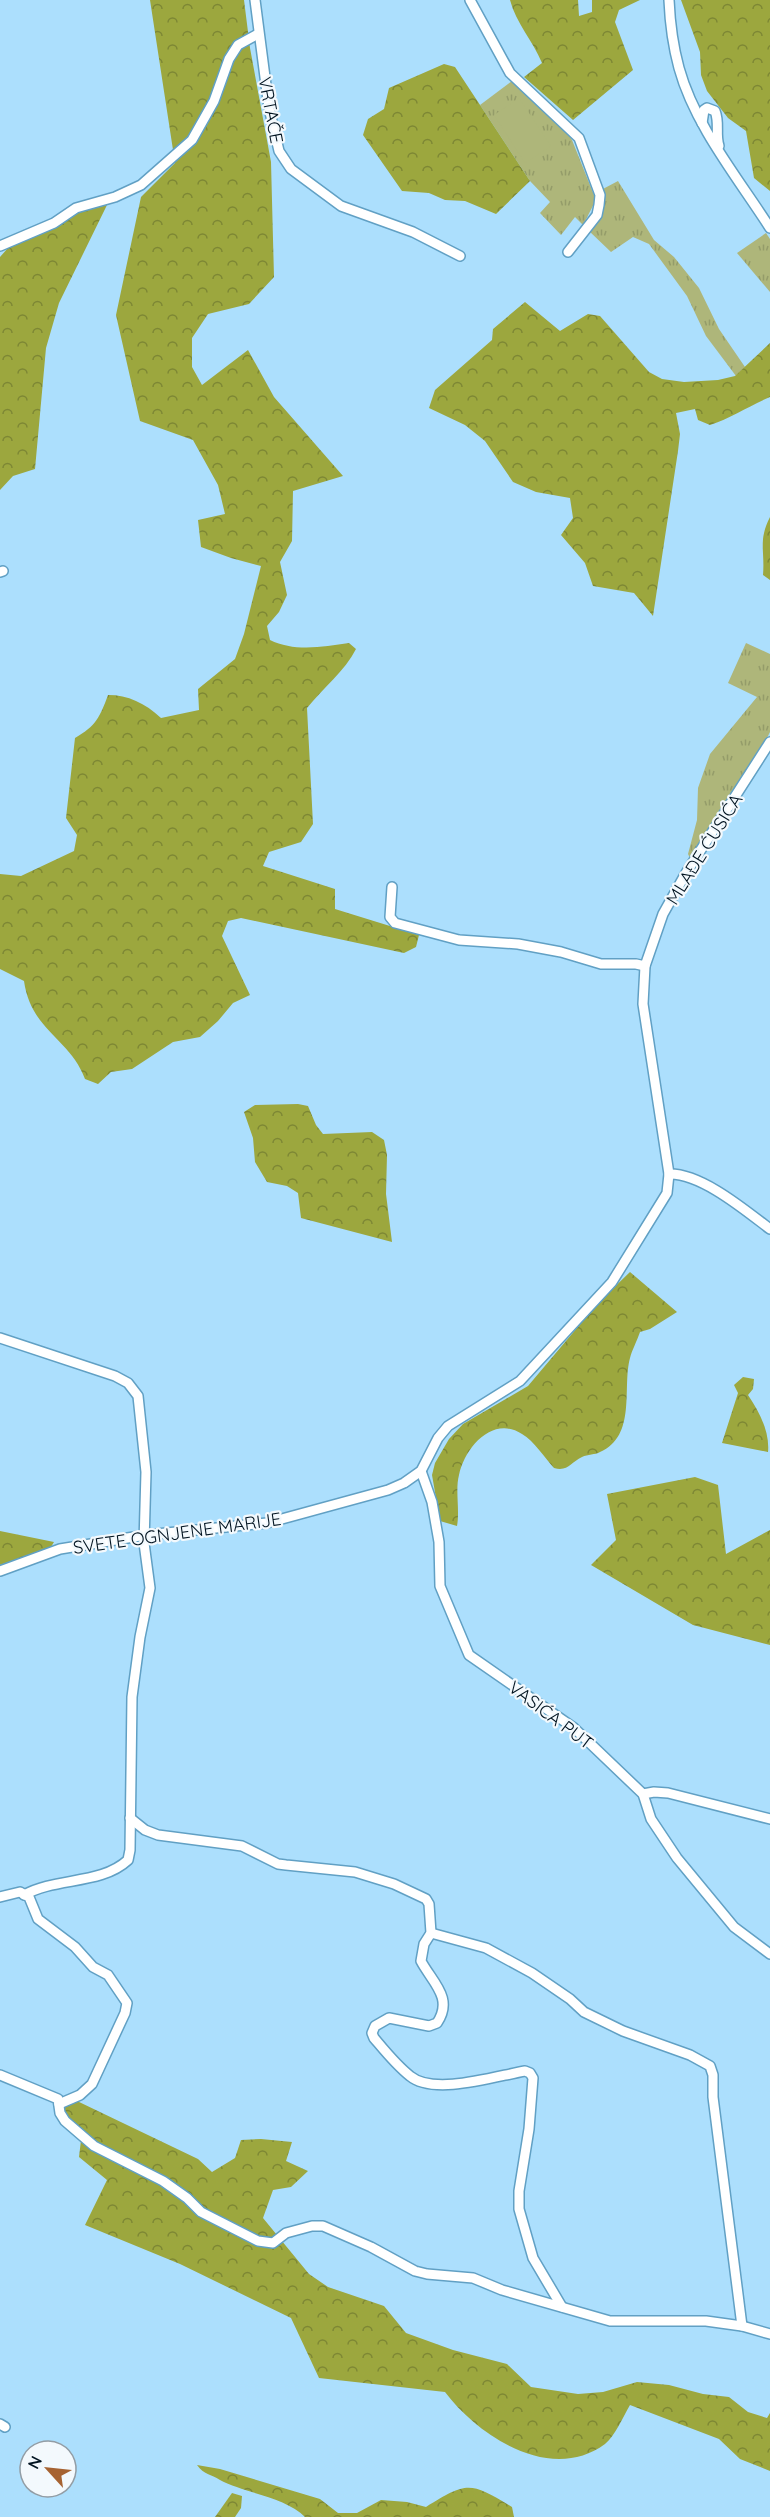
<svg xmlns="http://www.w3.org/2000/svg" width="770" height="2517" font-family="Quicksand,sans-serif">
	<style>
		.grass { fill: url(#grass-tufts) }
		.forest { fill: url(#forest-crowns) }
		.pitch { fill: #aeb67a }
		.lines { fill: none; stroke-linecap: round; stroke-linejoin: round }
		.minor-casing { stroke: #61a0c4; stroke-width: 12 }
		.minor { stroke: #fff; stroke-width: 9 }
		.labels { text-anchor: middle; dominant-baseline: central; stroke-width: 4.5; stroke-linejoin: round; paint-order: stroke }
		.street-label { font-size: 18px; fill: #001320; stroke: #f3f9fd }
	</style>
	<defs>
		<pattern id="grass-tufts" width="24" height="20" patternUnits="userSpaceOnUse" patternTransform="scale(1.5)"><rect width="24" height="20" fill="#aeb67a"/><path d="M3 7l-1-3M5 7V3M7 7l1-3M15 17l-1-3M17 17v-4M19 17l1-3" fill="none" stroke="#949c69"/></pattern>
		<pattern id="forest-crowns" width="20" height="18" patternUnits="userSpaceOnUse" patternTransform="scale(1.5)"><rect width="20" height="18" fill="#9ca73e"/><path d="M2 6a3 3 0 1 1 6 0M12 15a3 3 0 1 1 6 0" fill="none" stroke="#7d8734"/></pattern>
	</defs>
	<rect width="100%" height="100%" fill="#acdffd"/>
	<g class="grass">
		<path d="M512,81L563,127L572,140L596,200L583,225L575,217L561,235L540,213L550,202L530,181L480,105Z"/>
		<path d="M618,181L654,240L674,257L699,288L719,329L745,367L736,376L706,336L687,296L649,244L633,237L611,252L589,231L601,218V190Z"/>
		<path d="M766,233L770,239V292L737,253Z"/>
		<path d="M746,643L770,654V732L761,750L690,858L688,854L697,820L698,788L710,754L757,697L728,683Z"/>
	</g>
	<g class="forest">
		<path d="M150,0H244L250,48L271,162L274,277L249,304L208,314L192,338V367L202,385L248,350L274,397L343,476L293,491L292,541L280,562L287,595L279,612L267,626L270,640C294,652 323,647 349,643L356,649C345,671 323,688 307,708L313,824L301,842L269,852L263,866L335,889V909L419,935L416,947L404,953L241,918L228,921L222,936L250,995L233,1003L218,1021L200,1037L173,1042L132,1069L111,1072L98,1084L85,1079C70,1038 31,1031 24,981L0,969V874L21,876L74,851L77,835L66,818L75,738C96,726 100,717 108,695C128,695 145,703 161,718L199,710L198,689L235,659L244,634L261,566L231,558L201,547L198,520L225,514L218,485L193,440L140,421L116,315L141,197L175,163Z"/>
		<path d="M510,0H578L579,16L592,12V0H640L619,10L615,22L633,70L573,120L524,77L542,63C533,41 516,23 510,0Z"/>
		<path d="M681,0H770V191L754,178L746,131L728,118L707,91L701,75L700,52Z"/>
		<path d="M444,64L455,67L530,181L496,214L465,201L445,200L429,193L402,191L363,135L368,119L384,109L389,88Z"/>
		<path d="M107,205L59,303L46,348L35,469L13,476L0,490V257L8,248L53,228L76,213Z"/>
		<path d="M525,302L560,331L588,314L600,316L649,372L662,379L684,382L718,380L735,376L770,343V397C749,406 731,418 710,425L698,420L695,409L676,413L680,434L678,451L653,616L634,593L593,586L585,563L561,535L573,518L570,498L536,492L513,482L485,441L465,425L429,408L435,390L492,340L493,329Z"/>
		<path d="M770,517V580L763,575C765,550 758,541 770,517Z"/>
		<path d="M298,1104L308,1106L316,1125L323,1134L372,1132L384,1140L387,1155L386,1194L392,1242L301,1218L298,1193L287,1186L267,1182L255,1162L253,1138L244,1112L255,1105Z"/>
		<path d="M630,1272L677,1312L650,1329L640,1332C637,1341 632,1350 630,1358C622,1387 637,1436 600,1452C595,1455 588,1454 582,1457C571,1462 568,1472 554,1468C545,1458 534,1441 522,1434C493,1415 465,1447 459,1475C455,1490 460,1510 457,1526L440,1521L432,1475L435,1463L449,1439L463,1424L528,1386L598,1303Z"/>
		<path d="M743,1377L754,1379L753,1389L748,1395C759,1411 770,1432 768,1452L722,1443L738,1393L734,1385Z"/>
		<path d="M695,1477L718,1485L726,1554L770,1530V1645L693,1625L591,1565L616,1540L607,1494Z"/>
		<path d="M0,1531L54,1542L51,1547L0,1565Z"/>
		<path d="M77,2101L198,2159L212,2172L235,2158L241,2140L261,2139L292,2142L286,2161L308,2171L291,2187L273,2190L263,2218L309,2274L328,2287L384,2306L406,2333L453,2350L507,2364L531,2387L578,2394L603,2392L637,2382L669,2385L703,2394L729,2397L748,2412L767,2418L770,2413V2471L740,2459L719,2439L630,2405C623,2417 615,2436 605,2444C551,2484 478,2436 445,2392L319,2378L291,2318L180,2264L85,2225L107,2180L79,2157L82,2132L65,2116L61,2109Z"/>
		<path d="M197,2465L220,2469L320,2499L338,2513H357L381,2500L407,2502L426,2507C467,2482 469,2481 512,2507L514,2517H305C286,2497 244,2493 220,2480C211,2474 204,2475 197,2465Z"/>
		<path d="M232,2493L242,2496L241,2508L235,2517H215Z"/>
	</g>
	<path class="pitch" d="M519,98L551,146L525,163L494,115Z"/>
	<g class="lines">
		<defs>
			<g id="minor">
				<path d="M255,0L269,108L279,151L291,169L341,206L413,232L460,256"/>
				<path d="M470,0L510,73L579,138L600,195L599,205L597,215L568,252"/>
				<path d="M669,0C670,23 673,46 679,68C695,126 738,178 770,228"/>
				<path d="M702,123L704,110L707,108L715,111C720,123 715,134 719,146"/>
				<path d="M0,246L54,223L76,208L115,197L141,185L192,140L214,101L229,59L238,45L258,34"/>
				<path d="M0,572L3,571"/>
				<path d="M392,887L390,917L395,923L459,940L518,944L561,952L601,964H636L645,966"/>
				<path d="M669,1174C701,1173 745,1210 770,1229"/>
				<path d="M0,1338L115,1376L128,1383L138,1396L146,1472L144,1543L150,1588L140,1637L132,1697L130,1850L128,1860C101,1885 56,1877 24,1895"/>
				<path d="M421,1471L432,1502L439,1542L440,1586L469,1655L574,1728L643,1794L651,1819L677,1858L734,1927L770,1954"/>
				<path d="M0,1571L60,1549L146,1535L267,1523L388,1490L404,1483L421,1471L438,1438L448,1426L520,1381L612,1282L667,1193L669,1174L643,1004L645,966L663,914L686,873L770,742"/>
				<path d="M643,1794L654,1792L668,1793L770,1819"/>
				<path d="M130,1818L145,1830L158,1835L242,1846L278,1864L286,1865L355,1872L394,1884L426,1899L429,1904L431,1933L424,1944L421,1961C432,1982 454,1998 437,2023L429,2026L389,2018L375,2026L372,2033L374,2038C385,2051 396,2065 410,2076C434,2096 496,2076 525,2071L530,2073L533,2078L529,2129L519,2191V2209L533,2258L562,2307"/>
				<path d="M0,1897L20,1892L29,1897L38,1919L75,1947L93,1967L108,1975L127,2003L125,2013L92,2084L80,2095L59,2104"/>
				<path d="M431,1933L486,1948L532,1973L570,1999L584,2012L623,2031L690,2055L710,2066L713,2075V2097L742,2326"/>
				<path d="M0,2075L58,2099L60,2113L65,2121L94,2146L163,2181L187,2198L201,2212L258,2241L273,2243L286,2233L312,2226H323L371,2247L415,2271L427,2274L473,2278L502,2290L610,2321H706L742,2326L770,2334"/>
				<path d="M0,2424L5,2427"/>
			</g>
		</defs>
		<use href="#minor" class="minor-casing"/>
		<use href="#minor" class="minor"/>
	</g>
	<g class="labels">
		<g class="street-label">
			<text transform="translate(271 110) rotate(79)">VRTAČE</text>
			<text transform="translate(704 849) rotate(-58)">MLAĐE ĆUSIĆA</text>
			<text transform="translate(177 1533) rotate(-8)">SVETE OGNJENE MARIJE</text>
			<text transform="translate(551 1715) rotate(37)">VASIĆA PUT</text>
		</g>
	</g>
	<g transform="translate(48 2469) rotate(297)"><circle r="28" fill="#f3f9fd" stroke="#929da5" stroke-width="1.5"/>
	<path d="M0-4.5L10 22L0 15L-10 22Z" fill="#a66332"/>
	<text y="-9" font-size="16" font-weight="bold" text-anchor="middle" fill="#001320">N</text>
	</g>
</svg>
